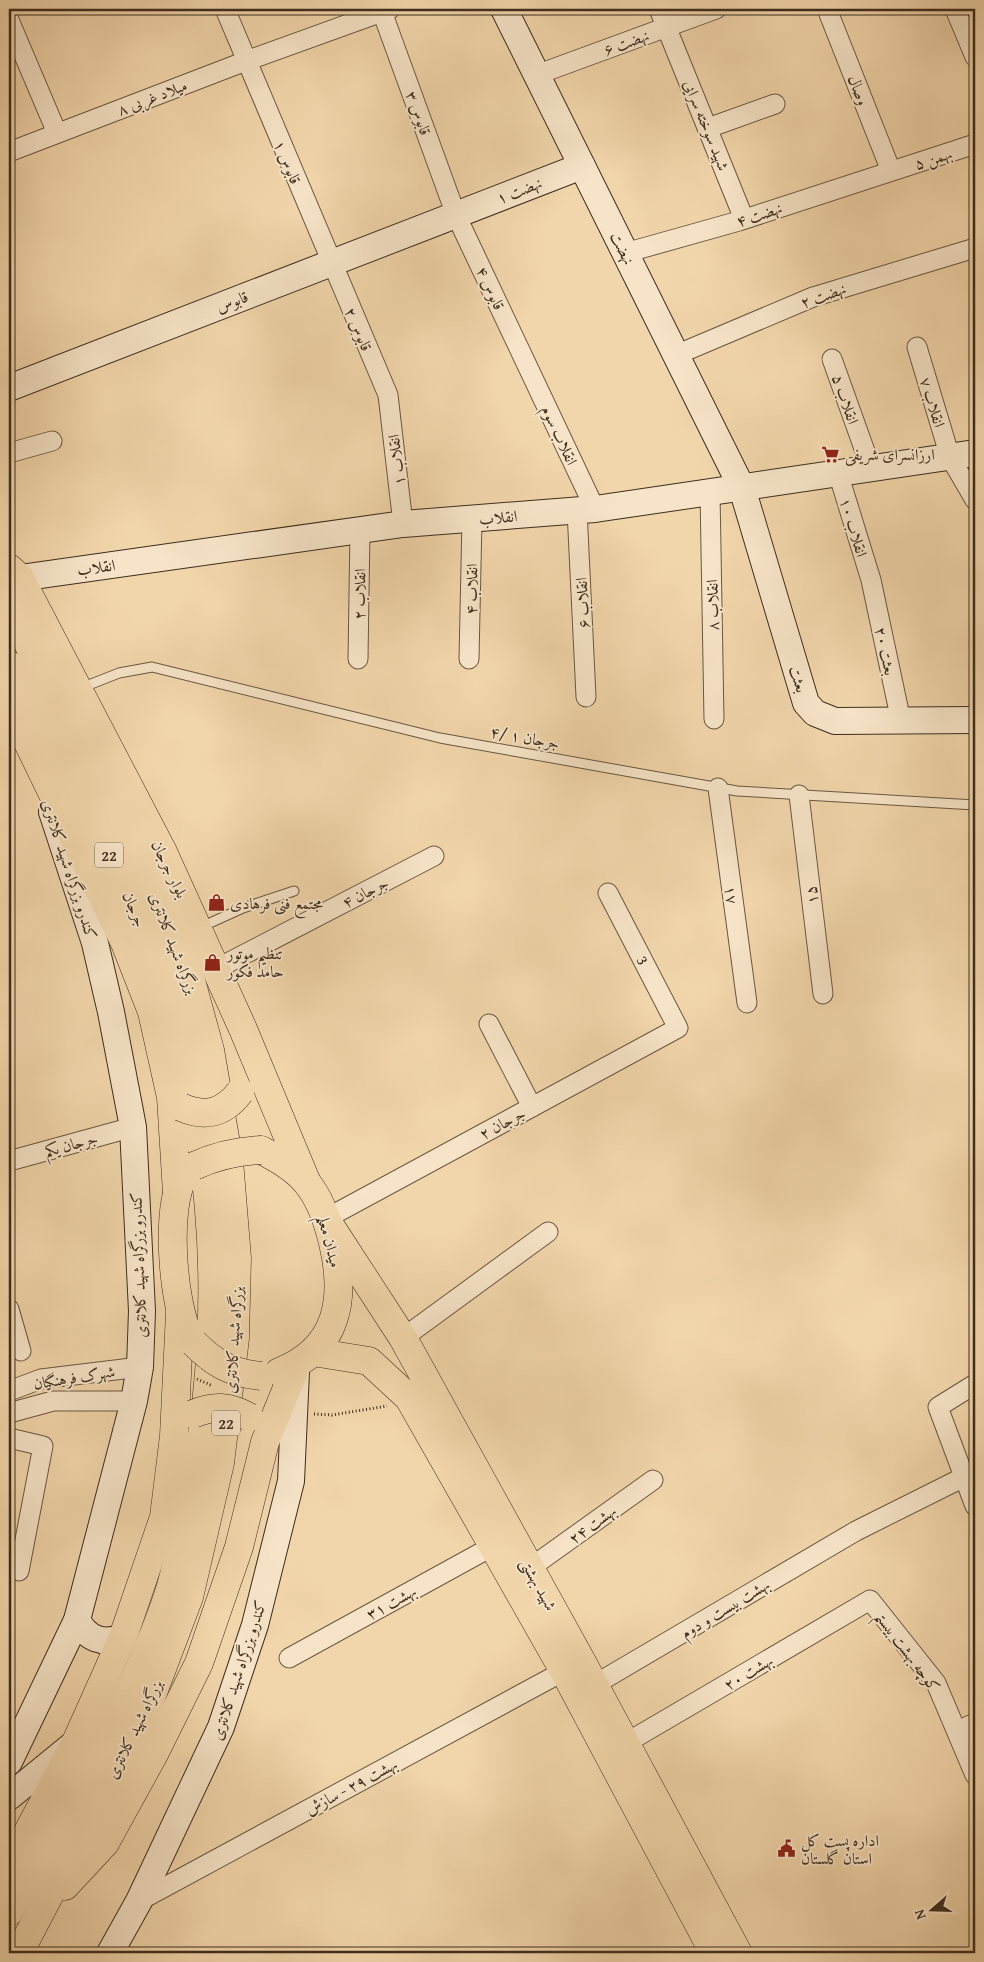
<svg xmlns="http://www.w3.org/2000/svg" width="984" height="1962" font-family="'Gentium Book Plus',Amiri,serif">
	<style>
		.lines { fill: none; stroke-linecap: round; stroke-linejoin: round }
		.lane-casing { stroke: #6a5741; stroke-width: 11 }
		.street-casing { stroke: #6a5741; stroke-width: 21 }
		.secondary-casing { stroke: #3d2d1e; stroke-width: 28 }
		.primary-casing { stroke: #3d2d1e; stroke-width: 29 }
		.highway-casing { stroke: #3d2d1e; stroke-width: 29 }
		.path { stroke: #3d2d1e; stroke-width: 3; stroke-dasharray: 1 2.5; stroke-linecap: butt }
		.lane { stroke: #f7e4c8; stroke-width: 9 }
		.street { stroke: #f7e4c8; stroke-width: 19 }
		.secondary { stroke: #f7e4c8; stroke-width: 26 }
		.primary { stroke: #f2d6ab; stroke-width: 28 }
		.highway { stroke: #f2d6ab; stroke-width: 28 }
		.highway-bridge-casing { stroke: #3d2d1e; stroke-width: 29; stroke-linecap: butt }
		.path-bridge { stroke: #3d2d1e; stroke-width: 3; stroke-dasharray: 1 2.5; stroke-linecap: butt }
		.highway-bridge { stroke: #f2d6ab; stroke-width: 28 }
		.labels { text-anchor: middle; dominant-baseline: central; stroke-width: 4; stroke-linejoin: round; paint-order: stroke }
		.shield { fill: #f7e4c8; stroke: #756451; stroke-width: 1 }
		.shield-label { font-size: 15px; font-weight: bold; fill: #3d2d1e }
		.street-label { font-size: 16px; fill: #3d2d1e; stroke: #f7e4c8 }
		.poi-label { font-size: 16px; fill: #3d2d1e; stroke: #f7e4c8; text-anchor: start }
	</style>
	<rect width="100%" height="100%" fill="#f2d6ab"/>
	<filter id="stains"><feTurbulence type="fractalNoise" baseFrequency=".004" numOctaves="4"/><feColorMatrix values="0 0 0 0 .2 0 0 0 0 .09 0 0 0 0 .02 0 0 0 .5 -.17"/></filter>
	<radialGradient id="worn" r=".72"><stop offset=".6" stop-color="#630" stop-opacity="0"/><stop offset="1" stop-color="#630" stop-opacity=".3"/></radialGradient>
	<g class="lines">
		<defs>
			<g id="lane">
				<path d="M81,688L119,673L152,667L440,738L737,791L975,805"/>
				<path d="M201,927L243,908L294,891"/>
			</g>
			<g id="street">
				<path d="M225,9L388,395L403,524"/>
				<path d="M381,9L456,215L595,509"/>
				<path d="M659,9L744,219"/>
				<path d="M827,9L891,171"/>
				<path d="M955,9L975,57"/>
				<path d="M9,20L57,133"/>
				<path d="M536,75L716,9"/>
				<path d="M708,128L775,104"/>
				<path d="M9,152L246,61L390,9"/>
				<path d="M625,253L739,221L975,144"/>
				<path d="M917,347L950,457L975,500"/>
				<path d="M676,355L813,297L975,248"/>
				<path d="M832,359L871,468"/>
				<path d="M9,453L52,441"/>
				<path d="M838,473L871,580L901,721"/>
				<path d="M710,492L714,719"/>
				<path d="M577,510L586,697"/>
				<path d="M358,659L360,530"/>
				<path d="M469,659L472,519"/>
				<path d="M718,788L747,1003"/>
				<path d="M799,795L823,994"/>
				<path d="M216,969L434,856"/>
				<path d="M489,1024L532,1107"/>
				<path d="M9,1161L133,1127"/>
				<path d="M327,1218L678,1028L608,893"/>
				<path d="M9,1309L21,1351"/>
				<path d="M403,1338L548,1232"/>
				<path d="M975,1384L938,1407L975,1506"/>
				<path d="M9,1391L41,1379L140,1367"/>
				<path d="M9,1413L53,1401H134"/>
				<path d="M9,1438L43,1446L19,1571"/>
				<path d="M530,1568L653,1480"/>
				<path d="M289,1658L493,1546"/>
				<path d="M594,1685L856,1531L964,1477"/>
				<path d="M957,1731L975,1723"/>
				<path d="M626,1743L870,1600L936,1683L975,1775"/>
				<path d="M139,1901L564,1671"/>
			</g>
			<g id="secondary">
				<path d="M504,9L742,488L806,703L815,713L835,721L975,720"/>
				<path d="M9,388L582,166"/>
				<path d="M20,578L403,524L595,509L975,453"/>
				<path d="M77,1620C87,1639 103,1645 123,1637"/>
				<path d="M9,1762L77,1620L134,1401L140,1367L142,1311L133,1127L111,1012L95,943L52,812"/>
				<path d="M9,1797L75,1743"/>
				<path d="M110,1953L139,1901L221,1727L255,1625L291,1481L296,1372"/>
			</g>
			<g id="primary">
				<path d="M329,1224L403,1338L582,1662L738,1953"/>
				<path d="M313,1352L369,1361L409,1398L564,1671L714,1953"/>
			</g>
			<g id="highway">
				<path d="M9,568L20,578L163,852L243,1029L307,1183"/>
				<path d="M9,607L143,865L187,966L210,1050L229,1161L237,1258L235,1338L220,1463L189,1597L147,1708L19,1953"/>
				<path d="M9,665C34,710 57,756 81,801C109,854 139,907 158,964C218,1144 229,1326 188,1511C182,1539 177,1569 168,1596C130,1708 66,1809 9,1912"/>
				<path d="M14,692L17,720L125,943L152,1012L171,1097L177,1193"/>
				<path d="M261,1150C277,1158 296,1169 307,1183C321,1200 328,1222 333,1243C346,1298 339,1349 279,1372"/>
				<path d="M184,1176C165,1207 173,1296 186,1329"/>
				<path d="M9,1867L76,1742L123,1637L164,1517L174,1436L180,1313"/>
				<path d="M65,1886L105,1843L154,1754L199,1663L239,1547L265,1442L296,1366"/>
			</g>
		</defs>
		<use href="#lane" class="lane-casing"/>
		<use href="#street" class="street-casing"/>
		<use href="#secondary" class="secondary-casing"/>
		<use href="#primary" class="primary-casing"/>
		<use href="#highway" class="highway-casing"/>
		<path class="path" d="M314,1414L332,1415L387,1406"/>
		<use href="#lane" class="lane"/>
		<use href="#street" class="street"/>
		<use href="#secondary" class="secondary"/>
		<use href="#primary" class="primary"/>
		<use href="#highway" class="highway"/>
		<defs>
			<g id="highway-bridge">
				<path d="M181,1107C205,1118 224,1113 240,1092"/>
				<path d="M194,1166C216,1156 236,1151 261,1150"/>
				<path d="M194,1343C215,1364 231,1373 261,1376"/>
				<path d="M193,1414C214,1405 229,1406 249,1417"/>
			</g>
		</defs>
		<use href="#highway-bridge" class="highway-bridge-casing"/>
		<path class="path-bridge" d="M197,1379L213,1386"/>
		<use href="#highway-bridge" class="highway-bridge"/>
	</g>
	<defs>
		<symbol id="supermarket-bare" viewBox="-9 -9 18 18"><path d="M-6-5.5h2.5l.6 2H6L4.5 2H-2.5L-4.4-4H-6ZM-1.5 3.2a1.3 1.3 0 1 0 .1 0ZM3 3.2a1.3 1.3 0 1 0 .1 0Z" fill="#8f2418" stroke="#f7e4c8" stroke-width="2.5" paint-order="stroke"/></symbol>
		<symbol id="shop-bare" viewBox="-9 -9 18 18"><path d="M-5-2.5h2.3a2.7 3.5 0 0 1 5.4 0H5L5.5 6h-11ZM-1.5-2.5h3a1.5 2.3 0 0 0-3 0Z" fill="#8f2418" stroke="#f7e4c8" stroke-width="2.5" paint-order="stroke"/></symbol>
		<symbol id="civic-bare" viewBox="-9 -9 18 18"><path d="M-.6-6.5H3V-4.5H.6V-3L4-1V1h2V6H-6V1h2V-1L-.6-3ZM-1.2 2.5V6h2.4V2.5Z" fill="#8f2418" stroke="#f7e4c8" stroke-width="2.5" paint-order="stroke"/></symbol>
	</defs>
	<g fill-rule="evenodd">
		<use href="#supermarket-bare" x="818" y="442" width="25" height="25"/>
		<use href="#shop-bare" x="204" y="890" width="25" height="25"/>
		<use href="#shop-bare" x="200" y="950" width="25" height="25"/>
		<use href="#civic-bare" x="774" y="1836" width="25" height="25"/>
	</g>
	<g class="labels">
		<g class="shield">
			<rect x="95" y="842.5" width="28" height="25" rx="4"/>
			<rect x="212" y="1410.5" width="28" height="25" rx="4"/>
		</g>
		<g class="shield-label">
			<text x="109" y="855">22</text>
			<text x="226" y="1423">22</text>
		</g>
		<g class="street-label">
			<text transform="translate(626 42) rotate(-20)">۶ نهضت</text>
			<text transform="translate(859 90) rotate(69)">وصال</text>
			<text transform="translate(152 97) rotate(-21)">۸ میلاد غربی</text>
			<text transform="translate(419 113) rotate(70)">۳ قابوس</text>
			<text transform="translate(707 125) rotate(68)">شهید سوخته سرایی</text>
			<text transform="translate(933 158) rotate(-18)">۵ بهمن</text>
			<text transform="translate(288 162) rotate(67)">۱ قابوس</text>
			<text transform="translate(519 190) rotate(-21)">۱ نهضت</text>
			<text transform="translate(759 214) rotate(-18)">۴ نهضت</text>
			<text transform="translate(623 248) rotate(64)">نهضت</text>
			<text transform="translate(491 288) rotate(65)">۴ قابوس</text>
			<text transform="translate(823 295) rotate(-19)">۲ نهضت</text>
			<text transform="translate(232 301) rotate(-21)">قابوس</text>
			<text transform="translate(359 329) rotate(67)">۲ قابوس</text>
			<text transform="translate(846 399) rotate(71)">۵ انقلاب</text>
			<text transform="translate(933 402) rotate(73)">۷ انقلاب</text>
			<text transform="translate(560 435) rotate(65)">انقلاب سوم</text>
			<text transform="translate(396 460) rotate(-97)">انقلاب ۱</text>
			<text transform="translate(498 517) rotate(-5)">انقلاب</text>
			<text transform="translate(854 527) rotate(73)">۱۰ انقلاب</text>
			<text transform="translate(96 567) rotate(-8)">انقلاب</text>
			<text transform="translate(471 589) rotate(-89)">۴ انقلاب</text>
			<text transform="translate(359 594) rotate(-89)">۲ انقلاب</text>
			<text transform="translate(582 603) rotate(-93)">۶ انقلاب</text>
			<text transform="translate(712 605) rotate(-91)">۸ انقلاب</text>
			<text transform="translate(886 651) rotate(78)">۲۰ بعثت</text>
			<text transform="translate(799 679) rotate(73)">بعثت</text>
			<text transform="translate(525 737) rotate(10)">جرجان ۱ /۴</text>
			<text transform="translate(70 869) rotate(72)">کندرو بزرگراه شهید کلانتری</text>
			<text transform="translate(170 869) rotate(64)">بلوار جرجان</text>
			<text transform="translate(365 892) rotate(-27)">۴ جرجان</text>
			<text transform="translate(732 895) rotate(82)">۱۷</text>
			<text transform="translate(811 895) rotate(-97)">۱۵</text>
			<text transform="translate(135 909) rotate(67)">جرجان</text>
			<text transform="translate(174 943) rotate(69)">بزرگراه شهید کلانتری</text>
			<text transform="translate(643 960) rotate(62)">3</text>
			<text transform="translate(502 1123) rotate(-28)">جرجان ۲</text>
			<text transform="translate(71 1144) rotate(-15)">جرجان یکم</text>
			<text transform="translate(330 1241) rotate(75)">میدان معلم</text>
			<text transform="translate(138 1265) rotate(-92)">کندرو بزرگراه شهید کلانتری</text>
			<text transform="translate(233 1340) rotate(-86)">بزرگراه شهید کلانتری</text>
			<text transform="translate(74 1377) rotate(-9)">شهرک فرهنگیان</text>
			<text transform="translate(592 1524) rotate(-36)">بهشت ۲۴</text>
			<text transform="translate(539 1584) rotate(61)">شهید بهشتی</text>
			<text transform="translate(391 1602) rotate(-29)">بهشت ۳۱</text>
			<text transform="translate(725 1608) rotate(-31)">بهشت بیست و دوم</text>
			<text transform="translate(908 1651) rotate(53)">کوچه بهشت بیستم</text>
			<text transform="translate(238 1670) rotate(-72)">کندرو بزرگراه شهید کلانتری</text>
			<text transform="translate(748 1672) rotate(-31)">بهشت ۲۰</text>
			<text transform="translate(134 1729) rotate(-64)">بزرگراه شهید کلانتری</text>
			<text transform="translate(351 1786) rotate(-28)">بهشت ۲۹ - سازش</text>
		</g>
		<g class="poi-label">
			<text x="845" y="454">ارزانسرای شریفی</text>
			<text x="230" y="903">مجتمع فنی فرهادی</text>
			<text x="227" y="953">تنظیم موتور<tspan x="227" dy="18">حامد فکور</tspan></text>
			<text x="801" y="1840">اداره پست کل<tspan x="801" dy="18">استان گلستان</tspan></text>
		</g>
	</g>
	<rect width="984" height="1962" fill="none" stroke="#f2d6ab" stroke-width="30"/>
	<rect x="10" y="10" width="964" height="1942" fill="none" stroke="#3d2d1e" stroke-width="2.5"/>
	<rect x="15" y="15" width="954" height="1932" fill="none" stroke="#3d2d1e"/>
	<g transform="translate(932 1910) rotate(250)" stroke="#f7e4c8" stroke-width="4" paint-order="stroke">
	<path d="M0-4L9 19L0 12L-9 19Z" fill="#3d2d1e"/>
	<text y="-8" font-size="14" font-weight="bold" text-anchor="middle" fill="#3d2d1e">N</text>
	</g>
	<rect width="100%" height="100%" filter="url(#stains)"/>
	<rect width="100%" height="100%" fill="url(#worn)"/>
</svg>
